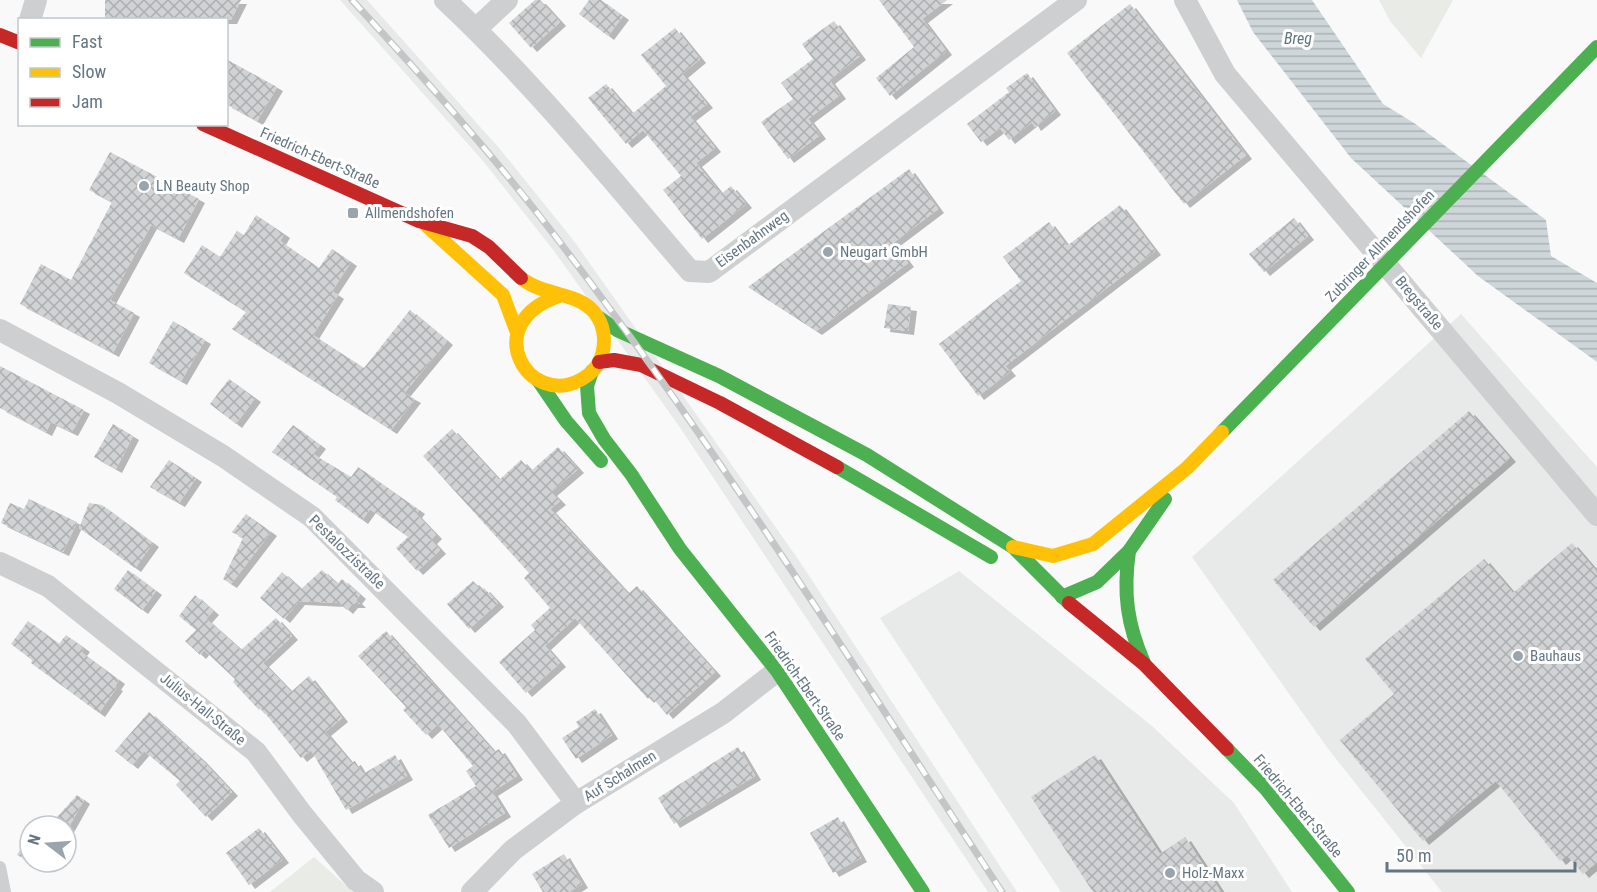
<svg xmlns="http://www.w3.org/2000/svg" width="1597" height="892" font-family="'Roboto Condensed',sans-serif">
	<style>
		.built { fill: #e8e9e9 }
		.grass { fill: #e8ebe6 }
		.water { fill: url(#water-rules) }
		.building { fill: url(#building-cross-hatch); filter: url(#shadow) }
		.lines { fill: none; stroke-linecap: round; stroke-linejoin: round }
		.lane { stroke: #cecfd0; stroke-width: 12 }
		.street { stroke: #cecfd0; stroke-width: 22 }
		.fast { stroke: #4caf50; stroke-width: 14 }
		.slow { stroke: #ffc107; stroke-width: 14 }
		.jam { stroke: #c62828; stroke-width: 14 }
		.rail-casing { stroke: #c3c5c6; stroke-width: 7 }
		.rail { stroke: #fff; stroke-width: 4.5; stroke-dasharray: 14; stroke-linecap: butt }
		.poi-dot { fill: #99a4ac; stroke: #fff; stroke-width: 2 }
		.labels { text-anchor: middle; dominant-baseline: central; stroke-width: 6; stroke-linejoin: round; paint-order: stroke }
		.street-label { font-size: 15px; fill: #657683; stroke: #fff }
		.poi-label { font-size: 15px; fill: #657683; stroke: #fff; text-anchor: start }
		.water-label { font-size: 16px; font-style: italic; fill: #60757c; stroke: #fff }
	</style>
	<defs>
		<pattern id="water-rules" width="6" height="5" patternUnits="userSpaceOnUse" patternTransform="scale(1.5)"><rect width="6" height="5" fill="#ced6d9"/><path d="M0 2.5h6" fill="none" stroke="#abb2b5"/></pattern>
		<pattern id="building-cross-hatch" width="8" height="8" patternUnits="userSpaceOnUse" patternTransform="scale(1.5)"><rect width="8" height="8" fill="#d0d2d3"/><path d="M0 0l8 8M0 8l8-8" fill="none" stroke="#acafb1"/></pattern>
		<filter id="shadow"><feDropShadow dx="6" dy="4" stdDeviation="0" flood-color="#0004"/></filter>
	</defs>
	<rect width="100%" height="100%" fill="#f9f9f9"/>
	<g class="built">
		<path d="M340,0H367L500,149L574,241L798,559L1017,892H988L679,426L554,251L483,161Z"/>
		<path d="M1461,314L1597,467V892H1442L1329,750L1192,557Z"/>
		<path d="M959,571L1152,726L1234,803L1292,892H1061L880,618Z"/>
	</g>
	<g class="grass">
		<path d="M1379,0H1453L1421,58L1390,21Z"/>
		<path d="M314,857L353,892H270Z"/>
	</g>
	<path class="water" d="M1237,0H1312L1383,104L1414,123L1546,220L1551,256L1597,283V362L1478,276L1351,158L1253,32Z"/>
	<g class="building">
		<path d="M105,0H241L231,20H105Z"/>
		<path d="M535,0H540L560,22L531,48L509,23Z"/>
		<path d="M589,0H601L623,16L608,36L579,14Z"/>
		<path d="M879,0H947L922,19L946,51L890,96L876,78L914,47Z"/>
		<path d="M1130,4L1246,155L1184,204L1067,53Z"/>
		<path d="M834,21L860,56L829,80L840,95L808,119L820,135L788,159L761,122L793,99L781,83L813,59L802,44Z"/>
		<path d="M675,28L700,59L682,74L707,104L690,117L715,148L696,163L721,194L731,186L746,204L702,239L663,190L681,176L643,130L626,144L588,98L606,84L632,114L666,86L641,55Z"/>
		<path d="M226,59L277,87L257,121L226,104Z"/>
		<path d="M1027,73L1055,111L1035,127L1032,122L1009,140L1000,128L981,142L967,124L1009,92L1006,88Z"/>
		<path d="M110,152L199,199L178,239L151,225L110,300L134,313L113,353L20,304L41,264L71,280L112,202L89,190Z"/>
		<path d="M909,169L938,209L893,243L908,263L816,331L748,287Z"/>
		<path d="M1120,205L1155,251L1005,366L1010,372L978,396L939,344L1021,281L1003,257L1049,222L1067,246Z"/>
		<path d="M256,215L284,234L280,241L319,268L332,249L351,262L332,291L338,295L313,335L364,368L410,310L447,341L404,393L415,399L391,430L232,329L246,312L184,273L202,245L220,257L237,231L244,235Z"/>
		<path d="M1294,218L1308,236L1264,272L1249,254Z"/>
		<path d="M888,304L911,307L908,331L884,328Z"/>
		<path d="M173,321L205,340L181,381L149,363Z"/>
		<path d="M0,366L84,410L72,432L51,422L46,432L0,408Z"/>
		<path d="M229,379L255,398L236,424L210,404Z"/>
		<path d="M1469,411L1510,458L1314,627L1273,580Z"/>
		<path d="M113,424L133,436L116,469L94,457Z"/>
		<path d="M293,425L320,445L313,454L351,477L358,467L419,510L416,514L436,535L431,540L440,550L417,571L396,548L408,537L370,509L362,520L335,500L337,497L272,452Z"/>
		<path d="M452,429L499,480L521,460L531,471L558,447L578,469L551,492L560,501L550,509L628,594L637,586L715,672L667,715L651,696L648,699L575,618L545,646L560,663L526,693L499,662L535,630L531,625L550,608L524,578L529,573L423,456Z"/>
		<path d="M169,460L196,478L179,503L150,487Z"/>
		<path d="M29,499L77,522L63,552L1,523L10,503L24,509Z"/>
		<path d="M89,503L102,505L153,543L135,568L79,528Z"/>
		<path d="M246,514L271,532L231,584L223,579L243,538L232,532Z"/>
		<path d="M1572,543L1597,572V862L1583,874L1567,855L1560,861L1496,781L1423,841L1340,740L1394,694L1365,659L1484,559L1513,593Z"/>
		<path d="M128,570L156,591L142,610L114,589Z"/>
		<path d="M322,570L337,584L342,579L360,595L356,600L360,604H352L347,610L339,603L299,601L284,619L260,598L282,572L301,589Z"/>
		<path d="M473,581L482,590L484,588L498,603L469,629L447,604Z"/>
		<path d="M195,595L213,611L206,619L241,650L276,618L292,636L263,663L291,692L309,676L342,718L325,732L351,763L355,761L363,774L395,755L407,776L346,810L311,750L301,758L261,708L259,710L233,682L235,679L204,650L200,655L185,641L196,630L179,616Z"/>
		<path d="M28,621L59,644L66,635L84,648L81,652L119,680L115,686L117,687L99,713L31,663L32,660L11,644Z"/>
		<path d="M386,631L494,752L499,749L517,776L492,792L505,813L449,848L428,815L476,786L466,771L473,766L438,724L426,735L403,710L406,707L358,656Z"/>
		<path d="M595,709L612,735L576,759L562,738L579,727L576,722Z"/>
		<path d="M149,712L200,758L232,792L206,817L176,785L180,781L144,751L132,765L115,751Z"/>
		<path d="M738,747L755,776L674,824L658,798Z"/>
		<path d="M1095,755L1160,854L1185,837L1221,892H1093L1031,797Z"/>
		<path d="M77,795L84,800L66,832V826H49Z"/>
		<path d="M838,817L861,858L833,873L810,833Z"/>
		<path d="M259,828L283,859L249,885L226,853Z"/>
		<path d="M30,832V862L17,855Z"/>
		<path d="M564,854L582,884L569,892H543L532,874Z"/>
	</g>
	<g class="lines">
		<path class="lane" d="M0,867L5,892"/>
		<g class="street">
			<path d="M445,0C534,83 611,179 690,271L709,272L1076,0"/>
			<path d="M1185,0L1225,74L1597,515"/>
			<path d="M30,20L36,0"/>
			<path d="M476,29L507,0"/>
			<path d="M0,330L118,393L223,456L312,517L517,724L576,803"/>
			<path d="M0,563L48,586L256,752L302,814L356,880L373,892"/>
			<path d="M472,892L513,850L576,803L723,713L777,671"/>
		</g>
		<g class="fast">
			<path d="M598,317L617,330L719,376L867,455L1013,547L1069,603"/>
			<path d="M592,371L587,386L589,413L604,439L631,474L680,549L777,671L923,892"/>
			<path d="M538,380L566,421L601,461"/>
			<path d="M1222,432L1597,47"/>
			<path d="M837,467L991,557"/>
			<path d="M1129,551C1123,593 1127,624 1144,663"/>
			<path d="M1062,597L1097,582L1129,551L1165,499"/>
			<path d="M1227,749L1265,788L1348,892"/>
		</g>
		<g class="slow">
			<path d="M427,226L503,295L516,330"/>
			<path d="M521,278C543,296 577,292 594,312C604,324 606,340 602,355C599,365 591,374 582,379C528,410 478,323 559,296"/>
			<path d="M1013,547L1053,556L1093,544L1187,468L1222,432"/>
		</g>
		<g class="jam">
			<path d="M0,35L20,43"/>
			<path d="M203,124L419,221L472,236L489,247L521,278"/>
			<path d="M599,362L614,360L641,365L720,403L837,467"/>
			<path d="M1069,603L1144,664L1227,749"/>
		</g>
		<defs>
			<path id="rail" d="M352,0C425,79 497,159 562,245C720,452 859,674 1002,892"/>
		</defs>
		<use href="#rail" class="rail-casing"/>
		<use href="#rail" class="rail"/>
	</g>
	<g class="poi-dot">
		<circle cx="144" cy="186" r="6"/>
		<rect x="347" y="207" width="12" height="12" rx="3"/>
		<circle cx="828" cy="252" r="6"/>
		<circle cx="1518" cy="656" r="6"/>
		<circle cx="1170" cy="873" r="6"/>
	</g>
	<g class="labels">
		<g class="street-label">
			<text transform="translate(320 158) rotate(24)">Friedrich-Ebert-Straße</text>
			<text transform="translate(752 239) rotate(-36)">Eisenbahnweg</text>
			<text transform="translate(1380 246) rotate(-46)">Zubringer Allmendshofen</text>
			<text transform="translate(1419 303) rotate(50)">Bregstraße</text>
			<text transform="translate(347 552) rotate(44)">Pestalozzistraße</text>
			<text transform="translate(805 686) rotate(55)">Friedrich-Ebert-Straße</text>
			<text transform="translate(203 709) rotate(39)">Julius-Hall-Straße</text>
			<text transform="translate(620 776) rotate(-32)">Auf Schalmen</text>
			<text transform="translate(1298 806) rotate(50)">Friedrich-Ebert-Straße</text>
		</g>
		<g class="poi-label">
			<text x="156" y="186">LN Beauty Shop</text>
			<text x="365" y="213">Allmendshofen</text>
			<text x="840" y="252">Neugart GmbH</text>
			<text x="1530" y="656">Bauhaus</text>
			<text x="1182" y="873">Holz-Maxx</text>
		</g>
		<g class="water-label">
			<text x="1298" y="38">Breg</text>
		</g>
	</g>
	<rect x="18" y="18" width="210" height="108" fill="#ffffff" stroke="#c1c8cd" stroke-width="1.5"/>
	<rect x="30" y="38" width="30" height="9" fill="#4caf50" stroke="#c1c8cd" stroke-width="1.5"/>
	<text x="72" y="48" font-size="18" fill="#657683">Fast</text>
	<rect x="30" y="68" width="30" height="9" fill="#ffc107" stroke="#c1c8cd" stroke-width="1.5"/>
	<text x="72" y="78" font-size="18" fill="#657683">Slow</text>
	<rect x="30" y="98" width="30" height="9" fill="#c62828" stroke="#c1c8cd" stroke-width="1.5"/>
	<text x="72" y="108" font-size="18" fill="#657683">Jam</text>
	<g transform="translate(48 844) rotate(287)"><circle r="28" fill="#ffffff" stroke="#c1c8cd" stroke-width="1.5"/>
	<path d="M0-4.5L10 22L0 15L-10 22Z" fill="#99a4ac"/>
	<text y="-9" font-size="16" font-weight="bold" text-anchor="middle" fill="#657683">N</text>
	</g>
	<path d="M1387 862v9h188v-9" fill="none" stroke="#657683" stroke-width="3"/>
	<text x="1396" y="862" font-size="18" fill="#657683" stroke="#ffffff" stroke-width="4.5" paint-order="stroke">50 m</text>
</svg>
